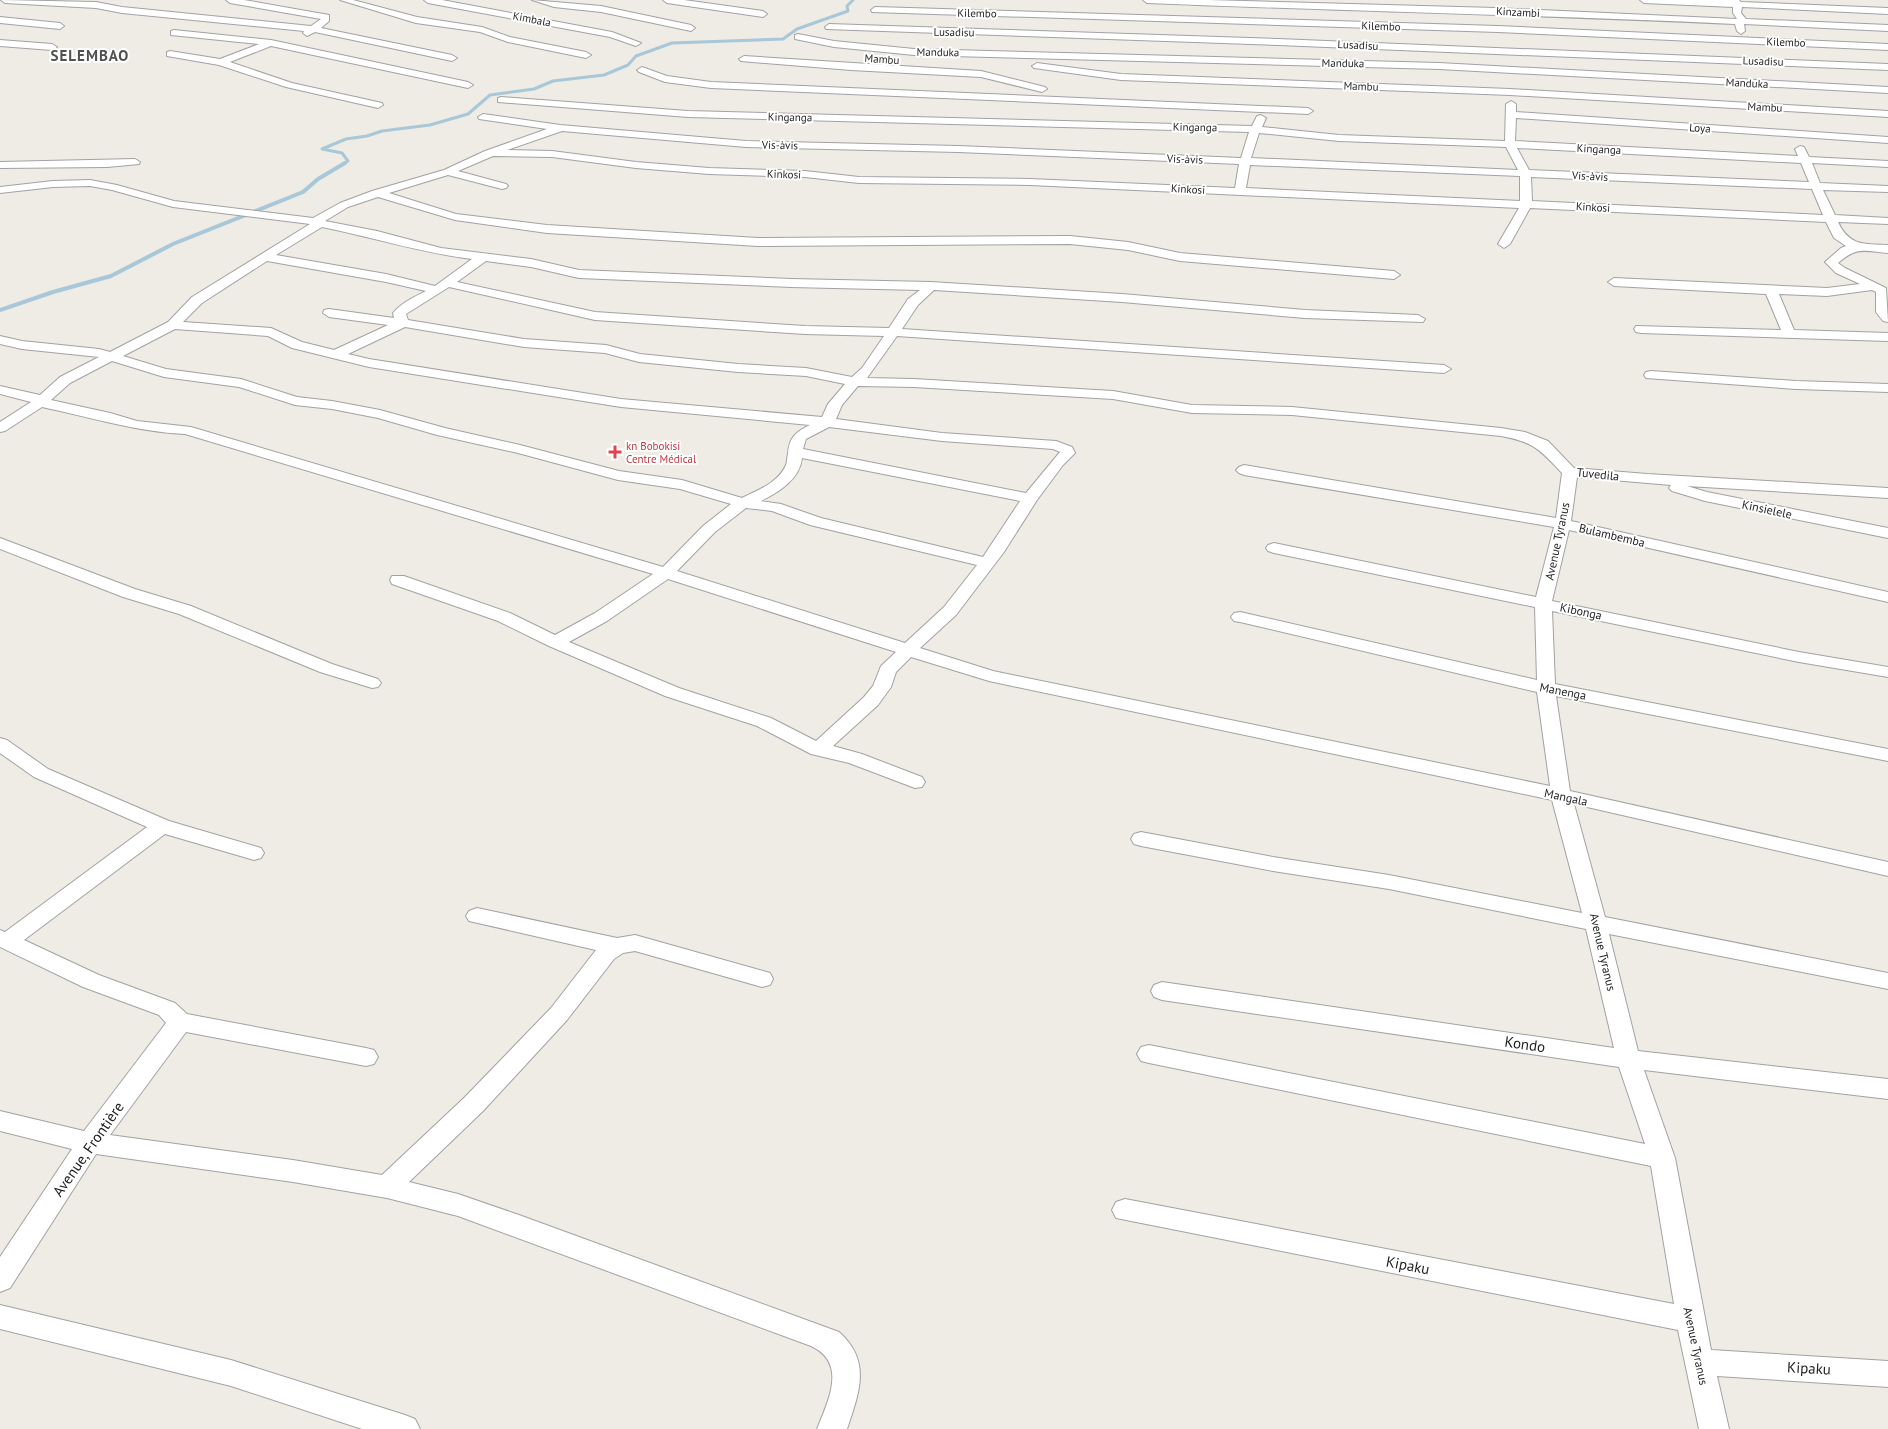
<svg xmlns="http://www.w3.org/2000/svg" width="1888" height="1429" font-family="'PT Sans',sans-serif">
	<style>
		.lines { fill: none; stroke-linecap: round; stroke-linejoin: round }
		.stream-far1 { stroke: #a8c7d8; stroke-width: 3 }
		.stream { stroke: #a8c7d8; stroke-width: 4 }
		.minor-casing { stroke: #a2a2a2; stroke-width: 2 }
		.minor { fill: #fff; fill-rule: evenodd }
		.health-dot { fill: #e0444e; stroke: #fff; stroke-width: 2 }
		.labels { text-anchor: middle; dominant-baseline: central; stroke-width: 4; stroke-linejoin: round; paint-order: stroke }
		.far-street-label { font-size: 11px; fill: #1e1e1e; stroke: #fff }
		.far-health-label { font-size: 11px; fill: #be3a42; stroke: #fff; text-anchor: start }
		.street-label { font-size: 12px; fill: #1e1e1e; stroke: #fff }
		.far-district-label { font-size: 15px; font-weight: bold; letter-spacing: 1px; fill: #515151; stroke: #fff }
		.near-street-label { font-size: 15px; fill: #1e1e1e; stroke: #fff }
	</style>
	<rect width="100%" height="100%" fill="#eeece4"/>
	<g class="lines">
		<path class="stream-far1" d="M343,164L348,161L342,153L322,149L346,139L367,136L382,131L430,125L468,114L490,95L534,89L553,81L604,75L628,65L636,56L672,43L783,39L797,29L848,11L847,6L853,0"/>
		<path class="stream" d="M0,310L53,292L111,276L173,244L303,192L318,179L345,163"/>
		<defs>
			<g id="minor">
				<path d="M1,0L96,2L122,7L311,26L321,19L230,3L226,0H244L329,15V21L321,28L452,55L457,58L452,61L315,32L307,36L303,33L304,31L122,13L96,8L5,3Z"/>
				<path d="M340,0H353L417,17L482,27L510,37L586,52L591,55L586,58L508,42L480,32L416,23Z"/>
				<path d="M424,0H442L612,32L641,43L636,46L610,37L428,3Z"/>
				<path d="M532,0L601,6L691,25L695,28L691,31L601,12L554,7Z"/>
				<path d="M663,0H684L763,11L767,14L763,17L667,3Z"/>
				<path d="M1143,0H1208L1495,8L1737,19L1733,13V7L1644,3L1640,0H1739L1741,2L1888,8V14L1742,7L1741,13L1746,19L1888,25V31L1744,24L1745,31L1741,34L1737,31L1735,24C1539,15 1343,11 1147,3Z"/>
				<path d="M875,7L1498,26L1888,44V50L1498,32L872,12L871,10Z"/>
				<path d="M0,17L60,23L64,26L60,29L0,23Z"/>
				<path d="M829,24L1278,39L1888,64V70L1278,45L826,29L825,27Z"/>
				<path d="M174,30L271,40L468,82L473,85L468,88L271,46L230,62L292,83L382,103L383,105L378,108L286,87L219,65L167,56V52L170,51L220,59L259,44L171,35V31Z"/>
				<path d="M798,34L834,41L914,49L1439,63L1888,87V93L1439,69L914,55L834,47L795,39V35Z"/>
				<path d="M0,40L52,44L57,47L52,50L0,46Z"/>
				<path d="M744,56L981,71L1045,87L1047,89L1042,92L981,77L851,70L741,61L739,59Z"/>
				<path d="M1037,63L1121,74L1510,89L1888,111V117L1510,95L1121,80L1034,68L1032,66Z"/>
				<path d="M642,67L667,76L711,82L1308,108L1313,111L1308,114L711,88L665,82L639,72L637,70Z"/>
				<path d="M501,97L688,111L1252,126L1257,116L1261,115L1266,118L1262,127L1339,135L1505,141L1506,104L1511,101L1516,104V112L1888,137V143L1516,118L1515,141L1798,156L1795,149L1800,146L1804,147L1809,157L1888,161V167L1812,163L1820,183L1888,186V192L1823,190L1835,215L1888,218V224L1838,222C1849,246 1864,244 1888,245V253C1864,251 1858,246 1838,263L1845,268L1886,288L1888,322L1883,321L1876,312V292L1872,290L1827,296L1779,294L1794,330L1888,333V341L1641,333L1636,332L1634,329L1636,326L1781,330L1766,294L1614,286L1608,282L1614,278L1827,288L1860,284L1836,273L1825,262L1841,248L1846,246L1834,238L1826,222L1530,208L1510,244L1504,248L1498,244L1519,208L1030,185L859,183L805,177L709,174L636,168L552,157L493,156L458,171L506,184L508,186L506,188L502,189L448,175L389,193L456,214L547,225L758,238L1070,236L1128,242L1180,253L1394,271L1400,275L1394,279L1180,261L1128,250L1070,244L758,246L547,233L455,220L378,197L348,207L325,221L377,231L441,248L531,259L579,270L791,279L931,282L1122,294L1305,310L1418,315L1425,319L1423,322L1305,318L1122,302L934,290L918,305L902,329L1444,365L1451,369L1444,373L897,336L867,378L914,379L1113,391L1192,405L1292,407L1501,428L1525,432L1548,441L1574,468L1647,474L1888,488V498L1687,486L1707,492L1888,528V538L1705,501L1672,491L1669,488L1671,485L1577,477L1571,521L1888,592V602L1569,530L1552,601L1799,652L1888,667V677L1799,662L1552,611L1555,684L1888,749V761L1556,696L1570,791L1888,862V876L1574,804L1605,917L1888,973V989L1609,934L1638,1051L1888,1079V1099L1644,1070L1675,1158L1711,1350L1888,1361V1387L1717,1376L1729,1429H1699L1678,1330L1116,1218L1112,1210L1116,1202L1125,1199L1674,1304L1651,1166L1149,1063L1141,1061L1137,1054L1141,1047L1149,1045L1645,1144L1619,1067L1162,1000L1154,997L1151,991L1154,985L1162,982L1614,1048L1586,929L1389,889L1273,871L1141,846L1134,844L1131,839L1134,834L1141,832L1273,857L1389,875L1582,913L1552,800L989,681L911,657L896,672L891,687L878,705L833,746L862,754L922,777L925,782L922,787L915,788L849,763L811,754L757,726L665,696L549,646L498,621L392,584L390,580L392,576H404L510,613L555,635L595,613L653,574L185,434C137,432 90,417 42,407L5,431L0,432V422L31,402L0,394V386L40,395L60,377L99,357L22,349L0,344V336L22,341L99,349L110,352L168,322L192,297L310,224L173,207L112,190L90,186L53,187L0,193V187L53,181L90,180L117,185L174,201L313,218L340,203L372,191L444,170L485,151L547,129L479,119L478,117L483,114L560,125L746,141L958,146L1241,158L1249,132L688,117L498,102V98ZM562,131L746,147L958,152L1239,164L1235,188L1030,179L859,177L805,171L709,168L636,162L552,151L507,150ZM1259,133L1339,141L1506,147L1518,170L1251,158ZM1517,148L1801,163L1809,182L1529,170ZM1250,165L1520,176V201L1246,188ZM1531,177L1812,189L1823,215L1532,201ZM322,227C372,237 421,253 472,259L435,286L386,274L276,255ZM267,261L386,282L426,291C414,297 401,303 393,313L394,318L329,309L324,310L323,313L329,317L388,325L334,350L302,342L271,328L183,322L202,303ZM486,261L531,267L579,278L791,287L920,290L908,299L889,328L805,326L595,312L457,282ZM449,287L595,320L805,334L884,336L862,368L852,377L806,368L738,364L640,354L606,345L524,339L408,320L406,314ZM405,327L524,347L605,353L639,362L738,372L806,376L845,384L828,404L822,417L621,399L369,359L348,354ZM175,329L268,336L292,348L369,367L621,407L810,425C796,432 789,437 788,454C787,457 787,462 786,465C778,483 758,490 742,498L682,480L619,471L520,445L445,428L380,410L332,401L297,397L241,379L166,369L123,356ZM112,361L164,377L239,387L295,405L332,409L378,418L437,435L518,453L618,480L680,489L731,504L703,526L663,567L191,427L137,421L110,413L51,400L70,383ZM858,386L914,387L1113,399L1192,413L1292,415L1501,436C1534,442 1540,450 1562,473L1556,518L1244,465L1239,467L1236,470L1239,473L1244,475L1554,527L1536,597L1274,543L1268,545L1266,548L1268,551L1274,553L1535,607L1537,680L1240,612L1234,613L1231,617L1234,621L1240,622L1537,692L1550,786L993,671L920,648L956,615L1004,552L1037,500L1063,465L1075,453L1072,447L1056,441L942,433L836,419L842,405ZM829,427L942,441L1053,449L1060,452L1026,493L803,449L806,439ZM802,458L1020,501L983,557L821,518L781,504L761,501C779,492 800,479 802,458ZM746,508L772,511L810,525L977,565L944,607L905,643L677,571L715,532ZM668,579L896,652L881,666L873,686L864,697L816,741L771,718L679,688L569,642L607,621Z"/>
				<path d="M135,159L140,162L139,164L107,167L0,168V162Z"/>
				<path d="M1651,371L1796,381L1888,384V392L1796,389L1646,378L1644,375L1646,372Z"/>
				<path d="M0,538L135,589L191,606L332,664L378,679L381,683L378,687L372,688L320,672L179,614L123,597L0,549Z"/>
				<path d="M0,738L7,740L48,769L169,821L261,848L264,853L261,858L254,860L165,834L24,940L99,975L175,1003L187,1014L366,1048L374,1050L378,1057L374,1064L366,1066L186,1032L110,1135L293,1160L382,1175L465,1097L551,1008L596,950L469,921L466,916L469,911L477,908L617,938L635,935L770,973L773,979L770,985L762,987L635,951L623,953L614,959L567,1020L483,1111L409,1182L458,1194L519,1215L839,1332C872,1361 859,1393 847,1429H817C828,1401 848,1363 811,1346L458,1216L387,1198L293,1182L96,1154L10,1288L0,1292V1257L72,1149L0,1131V1111L84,1131L166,1023L159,1015L83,987L0,947V930L5,932L147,827L34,777L0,753Z"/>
				<path d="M0,1305L231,1360L405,1415L415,1419L420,1429H362L231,1386L0,1329Z"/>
			</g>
		</defs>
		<use href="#minor" class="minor-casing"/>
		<use href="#minor" class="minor"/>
	</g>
	<path class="health-dot" d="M612.5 444.5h5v5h5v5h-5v5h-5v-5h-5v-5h5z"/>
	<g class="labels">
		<g class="far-street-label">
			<text transform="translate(1518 12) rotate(3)">Kinzambi</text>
			<text transform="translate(977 13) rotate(1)">Kilembo</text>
			<text transform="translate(532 19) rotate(11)">Kimbala</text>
			<text transform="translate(1381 26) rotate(2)">Kilembo</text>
			<text transform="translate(954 32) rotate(1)">Lusadisu</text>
			<text transform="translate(1786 42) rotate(2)">Kilembo</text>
			<text transform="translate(1358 45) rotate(3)">Lusadisu</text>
			<text transform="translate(938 52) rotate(1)">Manduka</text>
			<text transform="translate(882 59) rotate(4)">Mambu</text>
			<text transform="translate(1763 61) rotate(2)">Lusadisu</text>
			<text transform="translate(1343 63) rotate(1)">Manduka</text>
			<text transform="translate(1747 83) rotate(3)">Manduka</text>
			<text transform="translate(1361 86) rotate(2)">Mambu</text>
			<text transform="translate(1765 107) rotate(3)">Mambu</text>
			<text transform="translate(790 117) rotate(1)">Kinganga</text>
			<text transform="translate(1195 127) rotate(1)">Kinganga</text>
			<text transform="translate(1700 128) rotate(4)">Loya</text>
			<text transform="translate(780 145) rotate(1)">Vis-àvis</text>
			<text transform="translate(1599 149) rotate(3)">Kinganga</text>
			<text transform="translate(1185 159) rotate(2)">Vis-àvis</text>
			<text transform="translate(784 174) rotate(2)">Kinkosi</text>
			<text transform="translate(1590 176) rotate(3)">Vis-àvis</text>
			<text transform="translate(1188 189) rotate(3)">Kinkosi</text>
			<text transform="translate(1593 207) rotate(3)">Kinkosi</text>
		</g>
		<g class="far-health-label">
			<text x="626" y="446">kn Bobokisi<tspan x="626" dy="13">Centre Médical</tspan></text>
		</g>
		<g class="street-label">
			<text transform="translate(1598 474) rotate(6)">Tuvedila</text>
			<text transform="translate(1767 509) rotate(12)">Kinsielele</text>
			<text transform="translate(1612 535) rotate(13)">Bulambemba</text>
			<text transform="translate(1557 541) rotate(-78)">Avenue Tyranus</text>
			<text transform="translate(1581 611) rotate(12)">Kibonga</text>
			<text transform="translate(1563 691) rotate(11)">Manenga</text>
			<text transform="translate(1566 797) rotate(12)">Mangala</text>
			<text transform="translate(1603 952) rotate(77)">Avenue Tyranus</text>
			<text transform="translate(1696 1346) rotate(78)">Avenue Tyranus</text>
		</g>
		<g class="far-district-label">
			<text x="90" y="55">SELEMBAO</text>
		</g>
		<g class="near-street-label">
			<text transform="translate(1525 1044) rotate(8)">Kondo</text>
			<text transform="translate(88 1149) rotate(-55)">Avenue, Frontière</text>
			<text transform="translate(1408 1265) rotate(11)">Kipaku</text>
			<text transform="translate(1809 1368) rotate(3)">Kipaku</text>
		</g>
	</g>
</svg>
